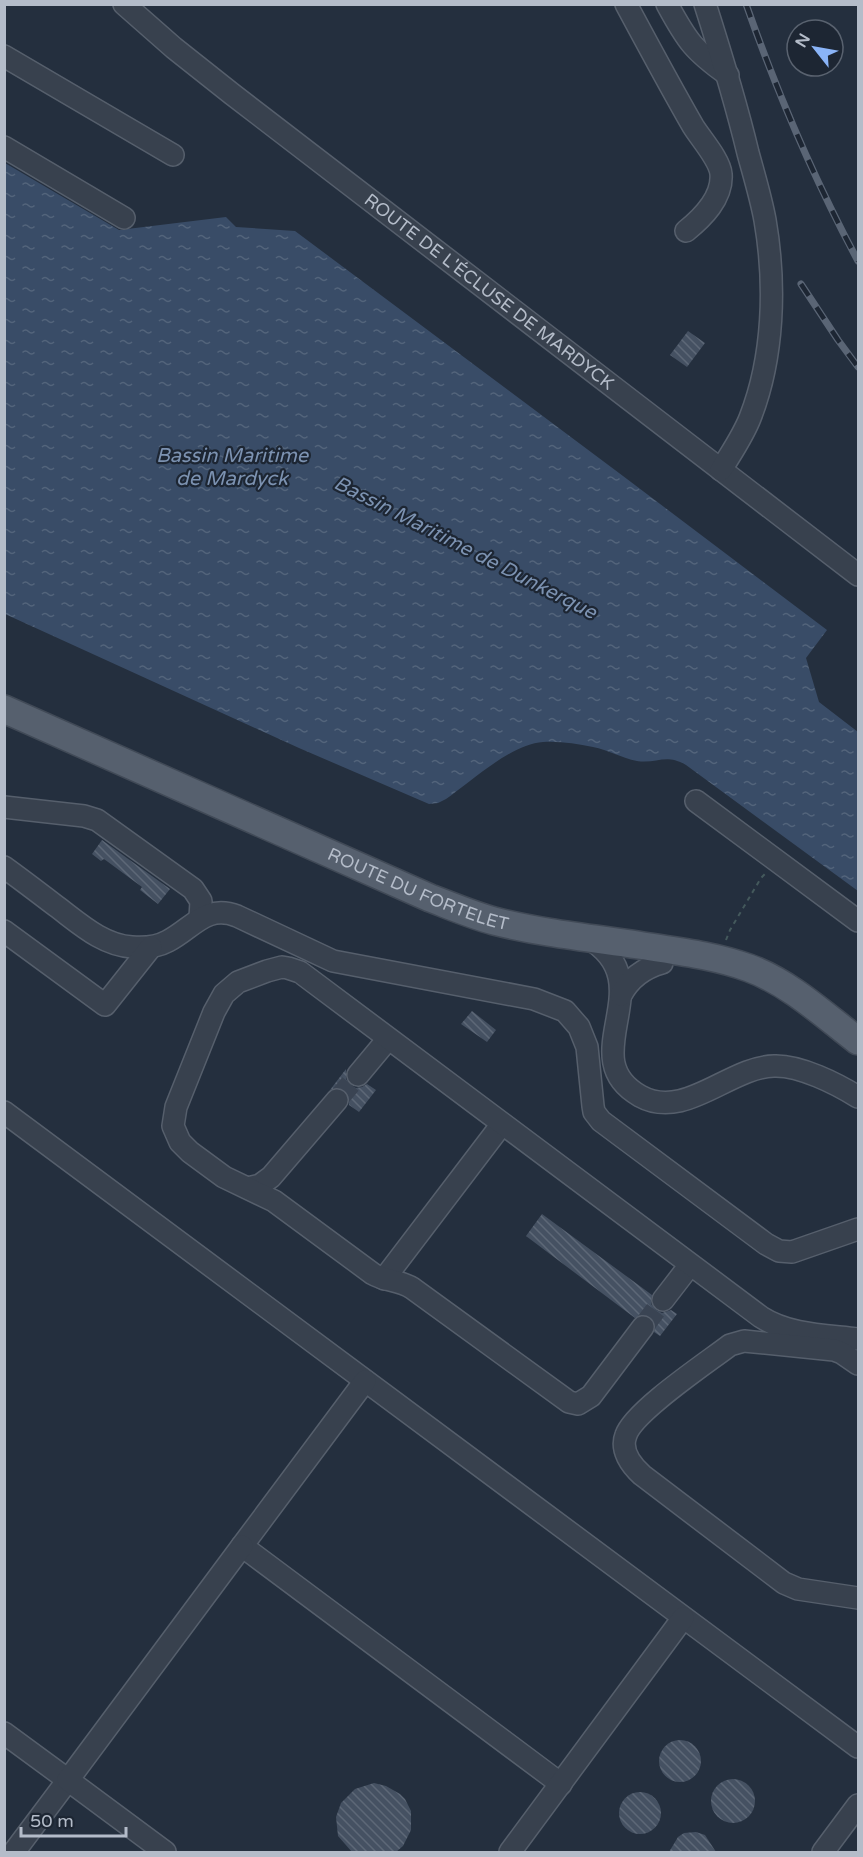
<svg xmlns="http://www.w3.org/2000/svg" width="863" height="1857" font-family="'Varela Round',sans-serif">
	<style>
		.water { fill: url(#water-ripples) }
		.building { fill: url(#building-back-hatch) }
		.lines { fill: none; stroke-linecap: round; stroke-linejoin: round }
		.minor-tunnel { stroke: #3a4453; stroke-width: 21; stroke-dasharray: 21 10; stroke-linecap: butt }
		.minor-casing { stroke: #565f6c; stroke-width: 24 }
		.major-casing { stroke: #414a57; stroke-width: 30 }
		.path { stroke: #44595c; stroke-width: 2; stroke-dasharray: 4.5 4.5; stroke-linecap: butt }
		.minor { stroke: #38414e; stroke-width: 21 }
		.major { stroke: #56606e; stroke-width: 27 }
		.rail-casing { stroke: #5a6575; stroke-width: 7 }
		.rail { stroke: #1d2633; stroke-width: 4.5; stroke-dasharray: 14; stroke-linecap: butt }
		.labels { text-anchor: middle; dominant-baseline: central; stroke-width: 4.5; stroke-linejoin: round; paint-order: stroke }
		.street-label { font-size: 18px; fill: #b4bcc9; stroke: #1d2633 }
		.water-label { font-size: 20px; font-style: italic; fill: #7c92b1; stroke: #1d2633 }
	</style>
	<defs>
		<pattern id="water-ripples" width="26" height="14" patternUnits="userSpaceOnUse" patternTransform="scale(1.5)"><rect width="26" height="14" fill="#394c67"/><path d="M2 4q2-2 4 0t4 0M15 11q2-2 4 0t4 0" fill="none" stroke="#53647b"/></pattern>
		<pattern id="building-back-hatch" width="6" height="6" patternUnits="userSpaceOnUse" patternTransform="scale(1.5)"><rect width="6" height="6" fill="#455162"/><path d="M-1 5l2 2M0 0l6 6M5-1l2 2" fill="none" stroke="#5d6877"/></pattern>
	</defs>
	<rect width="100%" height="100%" fill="#242f3e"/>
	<path class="water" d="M5,163L119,230L226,217L236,227L295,231L623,476L827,630L806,658L819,702L858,732V891L686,765C666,753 657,764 637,761C622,758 608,750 593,747C577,744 560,741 543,742C511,744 472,781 446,799L438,803L429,804L299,748L5,614Z"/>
	<g class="building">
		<path d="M688,331L705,343L687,367L670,355Z"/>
		<path d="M102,840L170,889L158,904L140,890L142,887L104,859L101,861L92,854Z"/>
		<path d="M472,1011L496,1030L487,1042L461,1024Z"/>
		<path d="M346,1069V1079L350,1085L356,1088L362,1087L367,1084L376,1090L359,1112L349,1105V1096L345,1090L339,1087L330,1090Z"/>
		<path d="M542,1214L652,1295L651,1304L656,1310L662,1313L671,1310L677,1314L660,1336L654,1332L655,1323L651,1317L644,1314L635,1318L526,1236Z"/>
		<circle cx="680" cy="1761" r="21"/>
		<circle cx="733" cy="1801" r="22"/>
		<path d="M374,1783L386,1786L400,1794L405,1799L411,1811V1830L403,1846L396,1852H352L338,1836L336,1817L341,1803L355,1789Z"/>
		<circle cx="640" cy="1813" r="21"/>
		<path d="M696,1832L705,1835L716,1852H669L678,1837L684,1833Z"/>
	</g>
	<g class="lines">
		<g class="minor-tunnel">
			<path d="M337,1100L358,1075"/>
			<path d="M643,1327L663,1300"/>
		</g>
		<defs>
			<g id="minor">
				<path id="s1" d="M124,4L174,48L232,94L858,575"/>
				<path d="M626,4C648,45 670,86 693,126C701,139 720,160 721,174C723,198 702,218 686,231"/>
				<path d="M667,4C687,41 694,51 728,75"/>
				<path d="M705,4C721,54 736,103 748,153C754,175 761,198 765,220C776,284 774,357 750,418C743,436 731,453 721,470"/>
				<path d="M4,56L173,155"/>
				<path d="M4,147L124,218"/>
				<path d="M696,801L858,921"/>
				<path d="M4,807L84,816L97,820L193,889L201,901L200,918"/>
				<path d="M4,867C22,880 39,893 56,906C79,923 102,945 132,947C144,948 157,947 168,941C193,928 206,904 237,916L333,961L534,999L565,1011L579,1027L587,1047L593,1106L594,1112L601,1121L766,1244L779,1251L792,1252L858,1229"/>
				<path d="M4,931L105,1005L151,947"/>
				<path d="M588,938C665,984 571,1057 640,1096C685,1121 729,1067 774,1066C800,1065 837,1084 858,1097"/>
				<path d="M621,995C630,978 644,968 662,963"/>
				<path d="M358,1075L388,1039"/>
				<path d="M4,1112L858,1747"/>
				<path d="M248,1188L260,1185L271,1177L337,1100"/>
				<path d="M384,1279L502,1124"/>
				<path d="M663,1300L690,1265"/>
				<path d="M643,1327L591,1396L578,1404L569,1402L412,1288C399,1280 385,1281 373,1274L274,1201L224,1177L190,1152L180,1142L173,1126L176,1107L214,1012L224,994L238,982L267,971L282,967L288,968L300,972L761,1317C789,1335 826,1335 858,1339"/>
				<path d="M858,1364L842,1353L834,1350L744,1341L730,1345C708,1362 634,1411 626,1435C620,1450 631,1465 642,1475L784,1583L798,1589L858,1598"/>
				<path d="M365,1381L242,1546L561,1784"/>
				<path d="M4,1733L68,1780L14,1852"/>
				<path d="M165,1852L68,1780L242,1546"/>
				<path d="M510,1852L683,1618"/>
				<path d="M823,1852L858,1805"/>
			</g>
			<g id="major">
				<path id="s2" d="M4,709L430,898C451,906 472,915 494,921C541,933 590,938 638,945C675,951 713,955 749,968C790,983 824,1015 858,1041"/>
			</g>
		</defs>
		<use href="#minor" class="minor-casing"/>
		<use href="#major" class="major-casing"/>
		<path class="path" d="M726,940L730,930L761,878L766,873"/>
		<use href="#minor" class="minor"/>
		<use href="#major" class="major"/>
		<defs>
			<g id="rail">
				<path d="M746,4C777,92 814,179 858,261"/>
				<path d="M801,284L838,340L858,367"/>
			</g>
		</defs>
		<use href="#rail" class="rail-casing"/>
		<use href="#rail" class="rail"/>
	</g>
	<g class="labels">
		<g class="street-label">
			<text stroke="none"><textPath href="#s1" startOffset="465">ROUTE DE L'ÉCLUSE DE MARDYCK</textPath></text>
			<text stroke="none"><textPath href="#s2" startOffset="452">ROUTE DU FORTELET</textPath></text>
		</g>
		<g class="water-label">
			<text x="232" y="456">Bassin Maritime<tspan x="232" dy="23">de Mardyck</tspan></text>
			<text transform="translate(465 548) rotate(27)">Bassin Maritime de Dunkerque</text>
		</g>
	</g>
	<rect width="863" height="1857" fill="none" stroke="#b4bcc9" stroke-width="12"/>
	<g transform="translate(815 48) rotate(301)"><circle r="28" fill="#1d2633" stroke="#59626f" stroke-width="1.5"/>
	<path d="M0-4.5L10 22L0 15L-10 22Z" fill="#8ab4f8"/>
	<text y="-9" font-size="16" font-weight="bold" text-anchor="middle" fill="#b4bcc9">N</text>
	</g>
	<path d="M21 1827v9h105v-9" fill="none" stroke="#b4bcc9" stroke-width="3"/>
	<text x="30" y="1827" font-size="18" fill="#b4bcc9" stroke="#1d2633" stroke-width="4.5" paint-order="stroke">50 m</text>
</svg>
